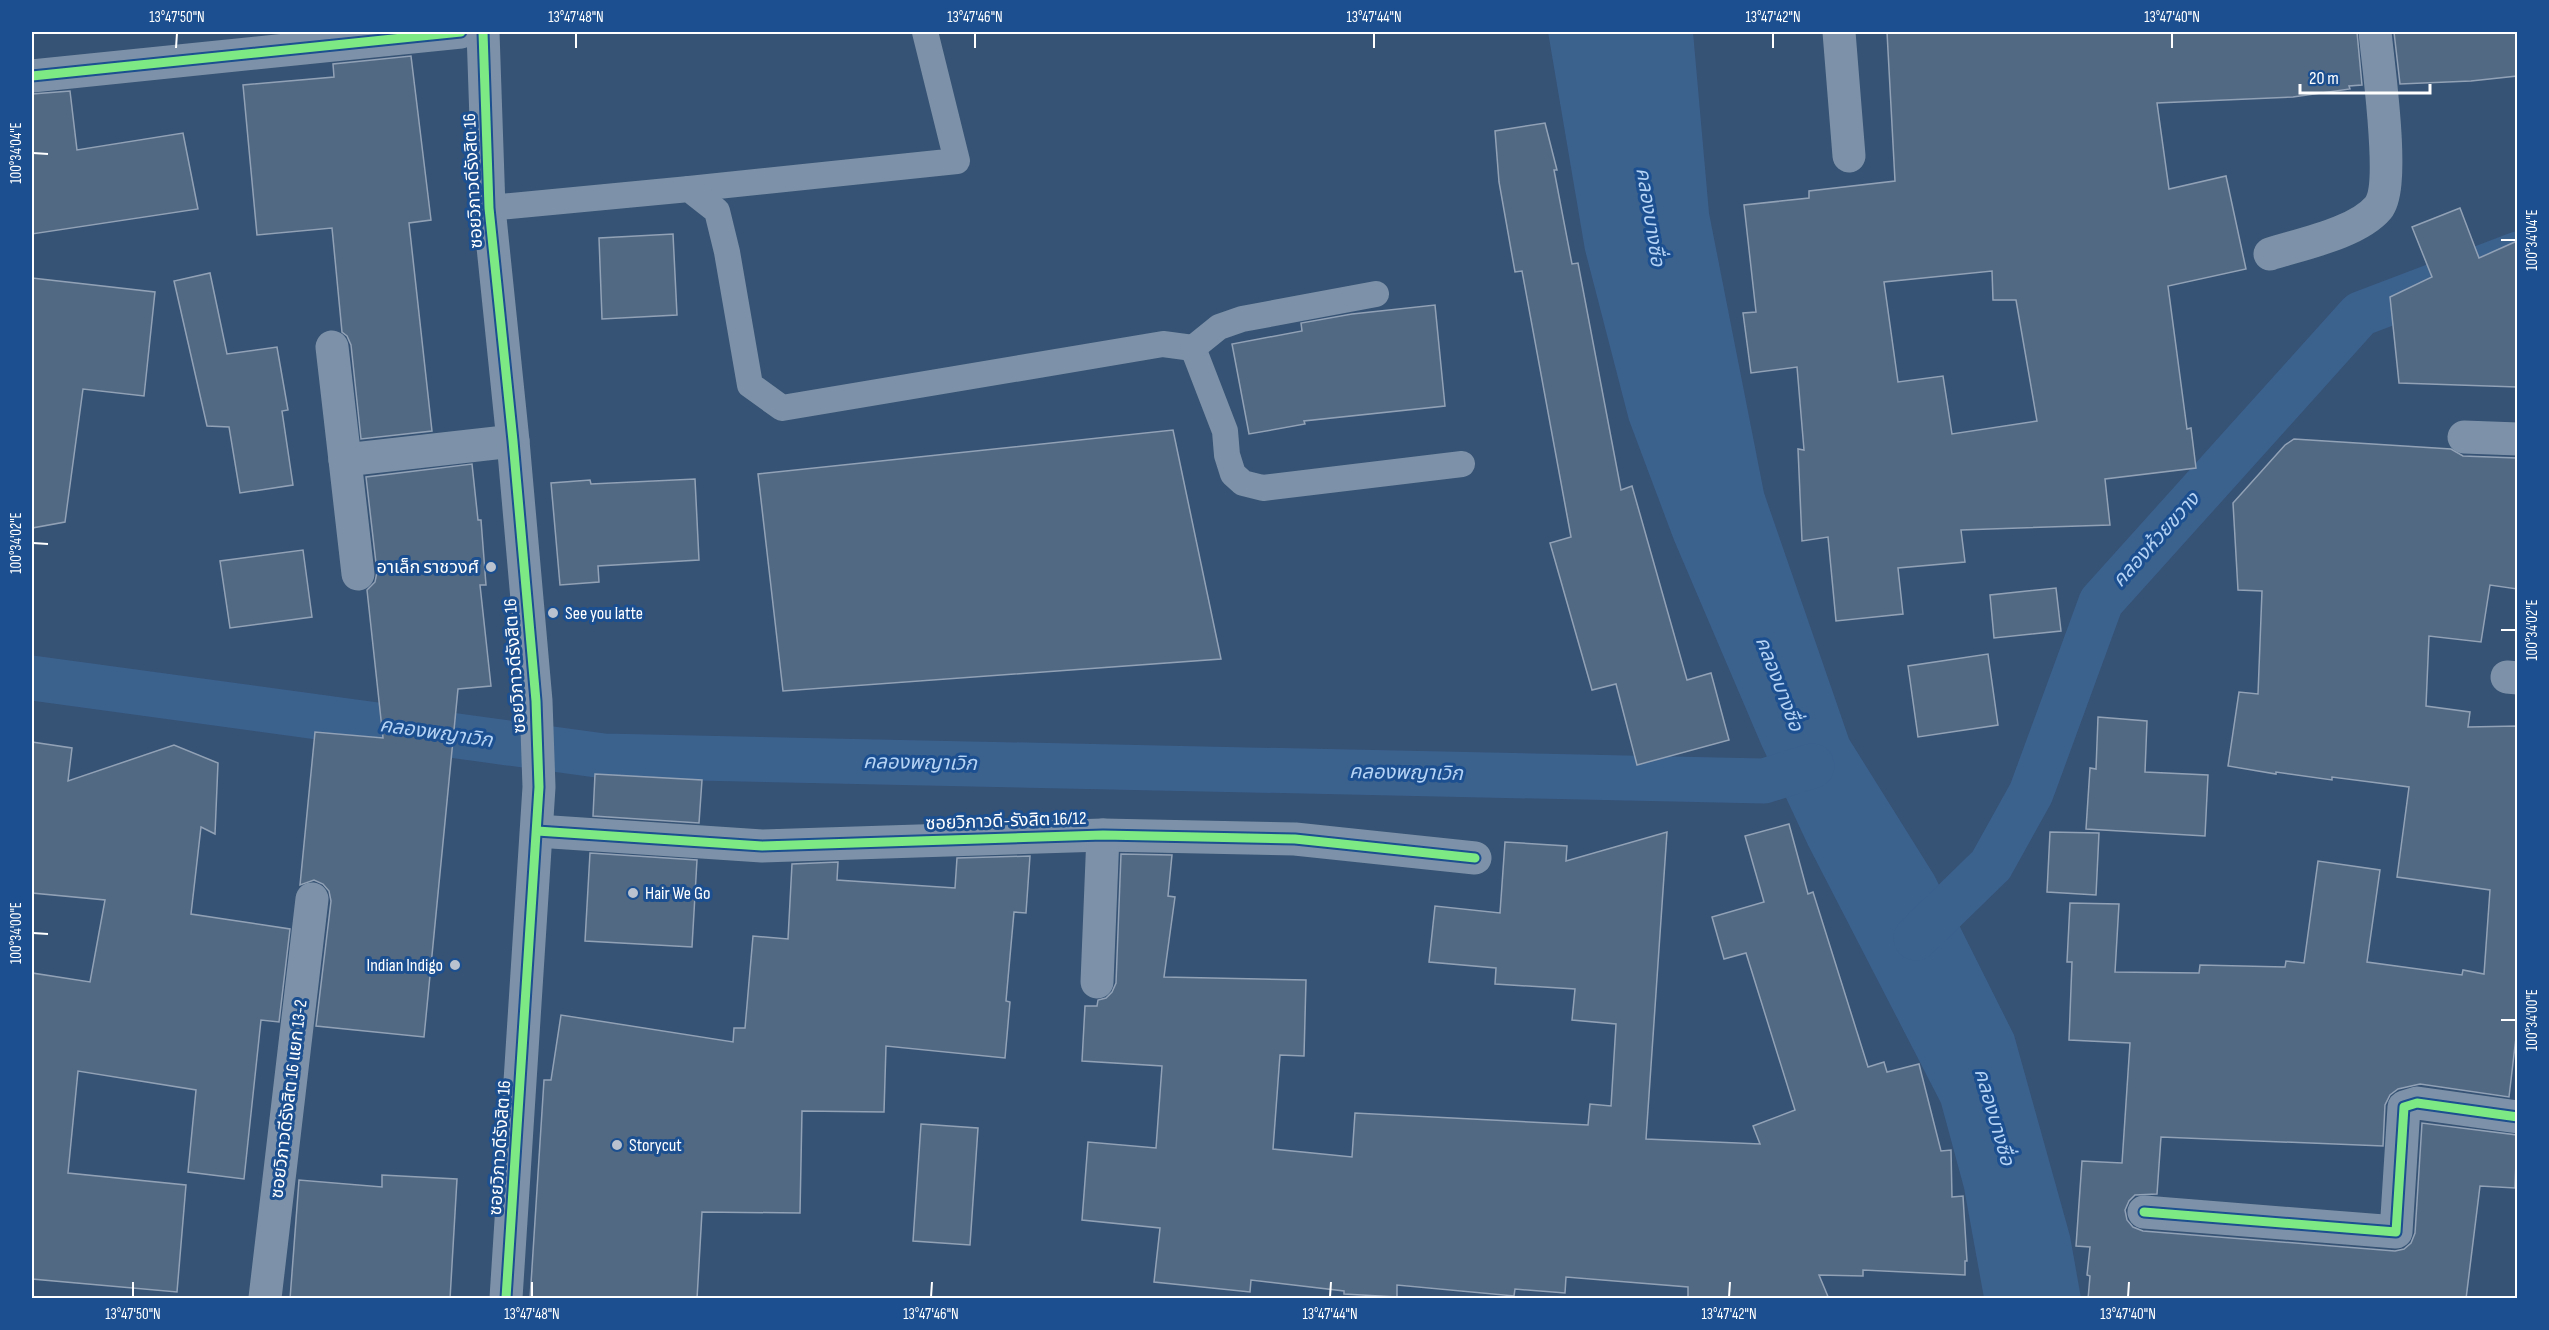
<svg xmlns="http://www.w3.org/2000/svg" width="2549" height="1330" font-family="'Sofia Sans Condensed','Noto Sans Thai',sans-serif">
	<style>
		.water { fill: #3b618d }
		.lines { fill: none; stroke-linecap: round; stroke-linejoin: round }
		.canal { stroke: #3b618d; stroke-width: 45 }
		.building { fill: #526984; stroke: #92a2b6; stroke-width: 1.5; fill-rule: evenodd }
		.service { stroke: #7d92a8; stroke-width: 26 }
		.minor { stroke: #7d92a8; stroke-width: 33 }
		.tertiary { stroke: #7d92a8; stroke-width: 33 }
		.cycleway-casing { stroke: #1b4f8f; stroke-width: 13 }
		.cycleway { stroke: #7ce984; stroke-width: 9 }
		.ticks { fill: none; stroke: #fff; stroke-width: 2 }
		.poi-dot { fill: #b9c2ce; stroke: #1b4f8f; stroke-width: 2 }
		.labels { text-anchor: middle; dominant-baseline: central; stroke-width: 6; stroke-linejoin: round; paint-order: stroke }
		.street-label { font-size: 18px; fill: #fff; stroke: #1b4f8f }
		.poi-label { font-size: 18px; fill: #fff; stroke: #1b4f8f; text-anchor: start }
		.water-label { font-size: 20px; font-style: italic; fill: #b5d3f5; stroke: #1b4f8f }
		.neatline { fill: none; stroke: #fff; stroke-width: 2 }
		.ticks-label { font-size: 15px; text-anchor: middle; fill: #fff }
	</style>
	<rect width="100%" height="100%" fill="#365274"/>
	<path class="water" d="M1548,32H1693L1709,213L1764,493L1849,739L1934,875L2014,1035L2070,1236L2081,1298H1984L1964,1188L1941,1103L1808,845L1761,744L1674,540L1629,420L1585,250Z"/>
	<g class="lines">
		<g class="canal">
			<path d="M32,678L604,756L1764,781L1812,766"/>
			<path d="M1916,938L1991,865L2031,793L2101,602L2360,314L2518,254"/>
		</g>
	</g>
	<g class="building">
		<path d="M1887,32H2357L2362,85L2349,86L2350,89L2293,97L2157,103L2169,189L2226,176L2246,269L2168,286L2187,429L2191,428L2196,468L2105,479L2110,525L1961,530L1965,562L1898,568L1903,614L1836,621L1828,537L1802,541L1798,449L1804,450L1797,367L1751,373L1743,313L1756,312L1744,205L1809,198V191L1895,181ZM1992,271L1993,300H2016L2037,421L1952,434L1943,376L1898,382L1884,282Z"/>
		<path d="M2394,32H2517V76L2471,81L2400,84Z"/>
		<path d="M411,56L431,220L409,223L432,431L361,439L351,345L347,336L342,332L332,228L257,235L243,85L334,77L333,64Z"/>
		<path d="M70,91L77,150L183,133L198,209L32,234V94Z"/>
		<path d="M1545,123L1557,170H1554L1572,264L1578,263L1621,490L1632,486L1687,680L1711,673L1729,740L1637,765L1616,684L1592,690L1550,543L1571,537L1522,271L1515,272L1499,182L1495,131Z"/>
		<path d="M2460,208L2479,258L2517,241V387L2399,383L2390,297L2432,277L2412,227Z"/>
		<path d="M673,234L677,315L602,319L599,238Z"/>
		<path d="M210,273L227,354L277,347L288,410L282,411L293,485L240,493L229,427L207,426L174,281Z"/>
		<path d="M32,278L155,292L144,396L83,389L65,522L32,528Z"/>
		<path d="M1435,305L1445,406L1304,421L1305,424L1249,434L1232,344L1302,331L1301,323L1352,314Z"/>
		<path d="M1173,430L1221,659L783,691L758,474Z"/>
		<path d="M2294,439L2451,449L2463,456L2517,458V589L2490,585L2481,642L2429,636L2426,706L2470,712L2468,727L2517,726V1029L2509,1097L2420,1084L2398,1089L2390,1095L2385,1105L2383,1146L2161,1137L2157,1194L2135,1195L2129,1201L2125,1210L2127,1220L2133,1227L2143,1231L2395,1251L2404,1249L2411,1243L2415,1233L2422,1123L2517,1135L2515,1188L2480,1186L2466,1299H2088L2090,1276L2087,1275L2090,1247L2076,1246L2082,1161L2122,1163L2130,1043L2069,1040L2072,962H2067L2070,903L2119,904L2115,972L2199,973L2200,965L2285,967L2286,961L2304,963L2318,861L2380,870L2367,962L2462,975L2463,970L2484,974L2490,890L2397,877L2409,787L2332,777V780L2276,772V774L2228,766L2239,692L2258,694L2262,591L2238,590L2233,503L2285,445Z"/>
		<path d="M472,464L478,520H481L486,585H480L491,686L458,689L424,1037L316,1026L331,901L329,891L323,884L314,880L300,885L315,732L383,738L367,590L375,582L377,572L366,477Z"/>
		<path d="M695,479L699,560L598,566L599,582L560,585L551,483L590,480L591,484Z"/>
		<path d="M303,550L312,617L230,628L220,561Z"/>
		<path d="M2056,588L2061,631L1994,638L1990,595Z"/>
		<path d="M1988,654L1998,725L1918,737L1908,666Z"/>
		<path d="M2098,717L2147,721L2145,772L2208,775L2205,836L2086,829L2090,768L2096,769Z"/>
		<path d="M32,742L72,748L68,781L174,745L218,763L215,834L201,827L191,914L290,929L279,1022L261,1020L244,1179L188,1172L196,1090L78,1071L68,1173L186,1185L177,1292L32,1279V973L90,982L105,900L32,893Z"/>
		<path d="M595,774L702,780L699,823L593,816Z"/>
		<path d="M1789,824L1808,894L1813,892L1868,1067L1884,1062L1887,1072L1919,1064L1941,1151L1951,1150L1952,1197L1963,1196L1967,1261H1965V1275L1863,1270V1276L1819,1275L1829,1299H1688V1287L1566,1277L1565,1293L1515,1289L1514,1296L1397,1285V1297L1344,1294V1291L1251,1280L1250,1292L1154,1282L1160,1228L1082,1220L1088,1142L1156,1148L1162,1066L1082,1061L1085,1006H1097L1098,1000L1106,998L1112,992L1116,983L1121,854L1172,855L1168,896L1175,897L1164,977L1306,980L1304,1056L1280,1055L1273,1149L1352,1157L1355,1113L1588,1125L1590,1104L1611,1106L1616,1024L1572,1020L1575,989L1495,984L1496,968L1429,962L1435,906L1500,913L1505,842L1567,846L1566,861L1667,832L1646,1139L1760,1144L1753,1126L1795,1110L1746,953L1724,959L1712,917L1764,902L1745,836Z"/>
		<path d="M2050,832L2099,833L2096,895L2047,892Z"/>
		<path d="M590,853L697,860L692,947L585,941Z"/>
		<path d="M1030,856L1026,913L1014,912L1006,1001L1010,1002L1005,1058L886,1046L884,1112L802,1111L800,1213L702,1212L697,1299H530L544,1080H551L561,1015L733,1042L734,1028H745L753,936L788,939L792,864L838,862L837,880L955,888L957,858Z"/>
		<path d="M921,1124L978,1128L970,1245L913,1241Z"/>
		<path d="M382,1175L457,1179L450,1299H290L299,1180L382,1187Z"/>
	</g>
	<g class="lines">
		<g class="service">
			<path d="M689,189L957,161L925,32"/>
			<path d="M489,208L689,189L717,211L727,252L750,385L782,408L1163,344L1193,348L1225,431L1227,455L1233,474L1243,483L1263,488L1462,464"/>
			<path d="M1193,348L1219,327L1242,319L1376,294"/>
		</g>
		<g class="minor">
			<path d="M1839,32L1849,156"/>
			<path d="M32,76L461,32"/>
			<path d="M2270,254C2301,244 2357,233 2378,208C2396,186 2378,64 2375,32"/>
			<path d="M332,347L345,460"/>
			<path d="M2464,437L2518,439"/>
			<path d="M358,574L345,460L513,441"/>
			<path d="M2507,677L2518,678"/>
			<path d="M537,831L762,846L1103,835L1295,839L1475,858"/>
			<path d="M1097,982L1103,835"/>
			<path d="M2144,1212L2396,1232L2404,1107L2417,1103L2518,1117"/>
			<path d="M265,1298L312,899"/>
		</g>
		<path class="tertiary" d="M483,32L489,208L513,441L536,701L539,787L506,1298"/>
		<defs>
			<g id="cycleway">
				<path d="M483,32L489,208L513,441L536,701L539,787L506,1298"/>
				<path d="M32,76L461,32"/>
				<path d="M537,831L762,846L1103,835L1295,839L1475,858"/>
				<path d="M2144,1212L2396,1232L2404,1107L2417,1103L2518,1117"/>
			</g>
		</defs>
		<use href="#cycleway" class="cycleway-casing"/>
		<use href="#cycleway" class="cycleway"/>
	</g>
	<path class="ticks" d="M176,48L177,33M576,48V33M975,48V33M1374,48V33M1773,48V33M2172,48V33M33,153L48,154M2501,240H2516M33,543L48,544M2501,630H2516M33,933L48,934M2501,1020H2516M133,1297V1282M532,1297V1282M931,1297L932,1282M1330,1297L1331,1282M1729,1297L1730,1282M2128,1297L2129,1282"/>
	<g class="poi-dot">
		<circle cx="491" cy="567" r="6"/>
		<circle cx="553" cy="613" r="6"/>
		<circle cx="633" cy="893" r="6"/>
		<circle cx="455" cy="965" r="6"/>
		<circle cx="617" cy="1145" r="6"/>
	</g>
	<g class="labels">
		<g class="street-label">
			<text transform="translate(473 181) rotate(-93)">ซอยวิภาวดีรังสิต 16</text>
			<text transform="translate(515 666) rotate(-94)">ซอยวิภาวดีรังสิต 16</text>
			<text transform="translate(1006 821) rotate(-2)">ซอยวิภาวดี-รังสิต 16/12</text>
			<text transform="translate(289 1099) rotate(-83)">ซอยวิภาวดีรังสิต 16 แยก 13-2</text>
			<text transform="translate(500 1148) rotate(-86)">ซอยวิภาวดีรังสิต 16</text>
		</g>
		<g class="poi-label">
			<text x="479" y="567" text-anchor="end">อาเล็ก ราชวงศ์</text>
			<text x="565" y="613">See you latte</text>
			<text x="645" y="893">Hair We Go</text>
			<text x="443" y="965" text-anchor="end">Indian Indigo</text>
			<text x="629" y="1145">Storycut</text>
		</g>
		<g class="water-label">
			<text transform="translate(1650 217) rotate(81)">คลองบางซื่อ</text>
			<text transform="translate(2156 540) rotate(-48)">คลองห้วยขวาง</text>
			<text transform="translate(1779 684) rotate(69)">คลองบางซื่อ</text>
			<text transform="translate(436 733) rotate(8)">คลองพญาเวิก</text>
			<text transform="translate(920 763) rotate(1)">คลองพญาเวิก</text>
			<text transform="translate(1406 773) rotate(1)">คลองพญาเวิก</text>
			<text transform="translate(1994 1117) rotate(74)">คลองบางซื่อ</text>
		</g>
	</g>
	<rect width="2549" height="1330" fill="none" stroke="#1b4f8f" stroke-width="66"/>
	<path d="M2300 84v9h130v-9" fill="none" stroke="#ffffff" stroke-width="3"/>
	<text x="2309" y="84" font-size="18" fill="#ffffff" stroke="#1b4f8f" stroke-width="4.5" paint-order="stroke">20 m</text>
	<rect x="33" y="33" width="2483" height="1264" class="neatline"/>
	<g class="ticks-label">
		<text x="177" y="22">13°47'50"N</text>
		<text x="576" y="22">13°47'48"N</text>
		<text x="975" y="22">13°47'46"N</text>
		<text x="1374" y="22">13°47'44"N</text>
		<text x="1773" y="22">13°47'42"N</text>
		<text x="2172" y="22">13°47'40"N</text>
		<text transform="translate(16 153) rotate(-90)" y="5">100°34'04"E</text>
		<text transform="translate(2532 240) rotate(-90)" y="5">100°34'04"E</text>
		<text transform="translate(16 543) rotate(-90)" y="5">100°34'02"E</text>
		<text transform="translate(2532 630) rotate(-90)" y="5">100°34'02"E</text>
		<text transform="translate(16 933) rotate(-90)" y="5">100°34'00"E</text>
		<text transform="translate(2532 1020) rotate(-90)" y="5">100°34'00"E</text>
		<text x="133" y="1319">13°47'50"N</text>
		<text x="532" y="1319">13°47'48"N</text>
		<text x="931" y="1319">13°47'46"N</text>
		<text x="1330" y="1319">13°47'44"N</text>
		<text x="1729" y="1319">13°47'42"N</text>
		<text x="2128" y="1319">13°47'40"N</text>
	</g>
</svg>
